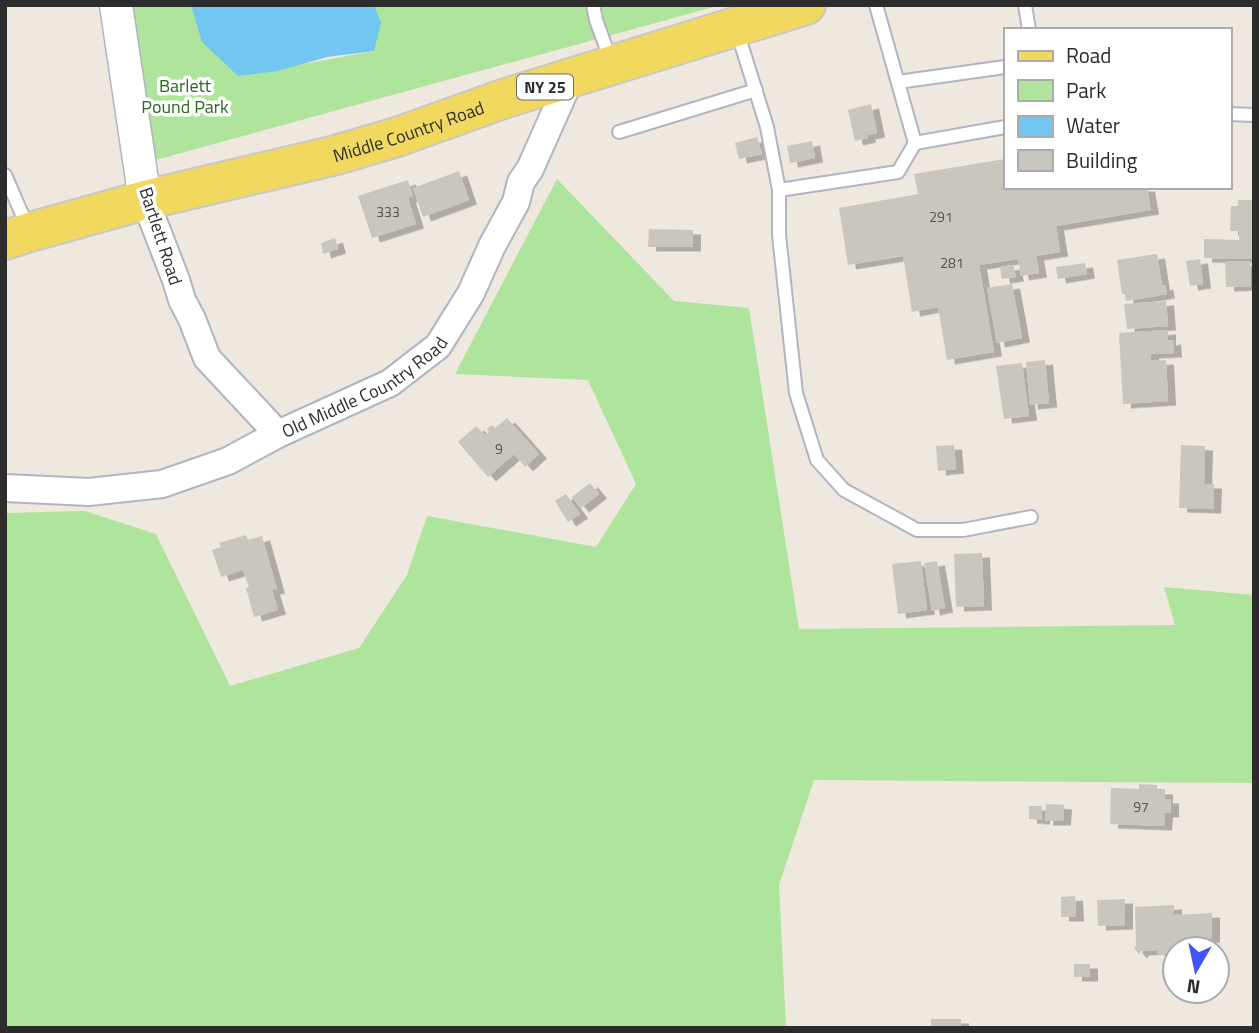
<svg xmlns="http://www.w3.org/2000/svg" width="1259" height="1033" font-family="'Titillium Web',sans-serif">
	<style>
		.green { fill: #afe49c }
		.water { fill: #72c6ef }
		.building { fill: #c9c6bd; filter: url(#shadow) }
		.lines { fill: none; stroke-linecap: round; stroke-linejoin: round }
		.service-casing { stroke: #b2b4c0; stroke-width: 16 }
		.minor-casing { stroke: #b2b4c0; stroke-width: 30 }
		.tertiary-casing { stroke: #b2b4c0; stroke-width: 35 }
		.primary-casing { stroke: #c8c8c8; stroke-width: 42 }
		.service { stroke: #fff; stroke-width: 12 }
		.minor { stroke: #fff; stroke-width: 26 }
		.tertiary { stroke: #fff; stroke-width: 32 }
		.primary { stroke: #f1d960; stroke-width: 38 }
		.labels { text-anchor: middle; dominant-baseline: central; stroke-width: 7; stroke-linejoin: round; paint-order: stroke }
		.number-label { font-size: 14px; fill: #535250 }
		.shield { fill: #fff; stroke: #6b6b6b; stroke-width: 2 }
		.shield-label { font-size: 16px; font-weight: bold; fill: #2c2c2c }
		.park-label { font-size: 18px; fill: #266b1b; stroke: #fff }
		.street-label { font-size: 18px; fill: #2c2c2c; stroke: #fff }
	</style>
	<defs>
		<filter id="shadow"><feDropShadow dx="8" dy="4.5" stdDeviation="0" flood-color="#0004"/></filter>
	</defs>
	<rect width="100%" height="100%" fill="#eee8df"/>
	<g class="green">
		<path d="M115,5H192L238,76L374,51L366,5H721L141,164Z"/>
		<path d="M557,179L674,301L749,308L799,629L1175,625L1164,587L1254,595V783L814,780L779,885L786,1028H5V513L85,511L156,534L230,686L359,648L407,575L427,516L596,547L636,484L588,380L455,374Z"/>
	</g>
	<path class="water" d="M191,5H374L381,23L374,51L327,57L278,71L238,76L202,42Z"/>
	<g class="building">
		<path d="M871,104L877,133L867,135L868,138L855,141L848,110Z"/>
		<path d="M757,137L762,154L739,159L735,143Z"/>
		<path d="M812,141L815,158L790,163L787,146Z"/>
		<path d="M1005,159V187H1147L1151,210L1056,226L1060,252L1036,256L1039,273L1021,276L1018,259L979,265L994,352L947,360L938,307L912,312L903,256L848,265L839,208L918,194L914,174Z"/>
		<path d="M459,171L469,200L423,217L413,188Z"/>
		<path d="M408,180L413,196L408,198L416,224L372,238L358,196Z"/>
		<path d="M1238,200H1254V241H1252V259L1204,258V239L1239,240V231H1230L1231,206H1238Z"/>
		<path d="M649,229L693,230V247H648Z"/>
		<path d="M335,238L338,249L323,254L321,243Z"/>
		<path d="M1157,254L1162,286L1165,285L1167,294L1126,301L1125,294H1122L1117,260Z"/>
		<path d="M1200,259L1203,284L1190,286L1186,261Z"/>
		<path d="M1250,261L1251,286L1226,287L1225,262Z"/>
		<path d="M1085,263L1087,274L1058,279L1056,267Z"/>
		<path d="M1013,265L1016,277L1002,279L1000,267Z"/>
		<path d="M1012,284L1022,338L997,343L987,288Z"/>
		<path d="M1166,301L1168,326L1127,329L1124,304Z"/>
		<path d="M1168,330V341L1173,340L1174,353L1151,354V361L1166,360L1168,401L1123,404L1119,333Z"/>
		<path d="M1045,360L1049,403L1030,405L1026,362Z"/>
		<path d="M1022,363L1029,416L1004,419L996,366Z"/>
		<path d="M507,418L539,454L525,467L514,454L488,477L458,442L476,426L485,435L489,432L487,429L492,425L495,428Z"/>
		<path d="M954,445L956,469L938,471L936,446Z"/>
		<path d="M1181,445L1205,446L1204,484H1214L1213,509L1179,508Z"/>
		<path d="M590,483L599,494L581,508L572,497Z"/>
		<path d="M566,494L580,514L568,522L555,501Z"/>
		<path d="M246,535L248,540L262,536L277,589L272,590L278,610L254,617L246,588L249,587L243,570L221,577L212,550L221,547L219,543Z"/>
		<path d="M982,553L984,606L956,607L954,554Z"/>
		<path d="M921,561L927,610L898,614L892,564Z"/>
		<path d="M937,561L945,608L932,611L924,563Z"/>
		<path d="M1139,784L1157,785V790H1165V799H1171V813H1165L1164,826L1110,824L1111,788L1139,789Z"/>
		<path d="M1046,804L1064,805L1063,821H1045Z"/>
		<path d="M1029,806H1042V820L1029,819Z"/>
		<path d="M1075,896L1076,917H1061V897Z"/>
		<path d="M1125,899V925L1098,926L1097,900Z"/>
		<path d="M1174,905V915L1212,913V938L1194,941V949H1175V960H1171V953L1157,954V950L1141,951L1139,954L1134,948L1136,946L1135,907Z"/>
		<rect x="1074" y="964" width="16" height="13"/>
		<rect x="931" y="1019" width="30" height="9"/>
	</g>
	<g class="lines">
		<defs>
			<g id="service">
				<path d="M593,5L596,20L611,61"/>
				<path d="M876,5L915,143L1005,127"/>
				<path d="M1025,5L1029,30"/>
				<path d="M737,31L767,127L779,190L898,172L915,143"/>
				<path d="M898,82L1005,67"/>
				<path d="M1229,114L1254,115"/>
				<path d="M619,132L756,90"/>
				<path d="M5,175L28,228"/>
				<path d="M779,190V235L796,393L817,460L844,490L917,530H963L1031,517"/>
			</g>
			<g id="minor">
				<path d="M145,200L176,280L182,300L192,319L207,358L278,434"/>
				<path id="s1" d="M5,488L89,492L162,484L228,461L278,434L390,383L438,346L471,293L492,246L516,202L521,182L530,169L570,79"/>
			</g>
			<path id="tertiary" d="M116,5L145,200"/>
			<g id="primary">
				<path id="s2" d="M5,240L30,232L145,200L336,155L397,137L506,98L806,5"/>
			</g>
		</defs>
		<use href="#service" class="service-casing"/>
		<use href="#minor" class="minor-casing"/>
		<use href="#tertiary" class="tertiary-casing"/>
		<use href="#primary" class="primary-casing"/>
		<use href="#service" class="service"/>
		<use href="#minor" class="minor"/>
		<use href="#tertiary" class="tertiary"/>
		<use href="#primary" class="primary"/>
	</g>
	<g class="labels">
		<g class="number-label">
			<text x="388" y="211">333</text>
			<text x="941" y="216">291</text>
			<text x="952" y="262">281</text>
			<text x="499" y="448">9</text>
			<text x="1141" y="806">97</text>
		</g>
		<rect class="shield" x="517" y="74.5" width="56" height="25" rx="5"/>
		<g class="shield-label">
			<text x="545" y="87">NY 25</text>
		</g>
		<g class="park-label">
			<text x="185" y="85">Barlett<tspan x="185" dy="21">Pound Park</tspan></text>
		</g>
		<g class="street-label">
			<text stroke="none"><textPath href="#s2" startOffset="418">Middle Country Road</textPath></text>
			<text transform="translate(161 236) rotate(72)">Bartlett Road</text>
			<text stroke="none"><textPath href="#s1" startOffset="383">Old Middle Country Road</textPath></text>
		</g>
	</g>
	<rect width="1259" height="1033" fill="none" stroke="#2c2c2c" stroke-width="14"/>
	<rect x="1004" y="28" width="228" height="161" fill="#ffffff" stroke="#ababab" stroke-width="2"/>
	<rect x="1018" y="51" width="35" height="10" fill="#f1d960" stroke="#ababab" stroke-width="2"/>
	<text x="1066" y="63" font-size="21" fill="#2c2c2c">Road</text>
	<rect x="1018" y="80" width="35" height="21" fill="#afe49c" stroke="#ababab" stroke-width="2"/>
	<text x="1066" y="98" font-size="21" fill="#2c2c2c">Park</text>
	<rect x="1018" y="116" width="35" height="21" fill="#72c6ef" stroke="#ababab" stroke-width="2"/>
	<text x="1066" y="133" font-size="21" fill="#2c2c2c">Water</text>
	<rect x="1018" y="150" width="35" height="21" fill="#c9c6bd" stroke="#ababab" stroke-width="2"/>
	<text x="1066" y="168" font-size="21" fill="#2c2c2c">Building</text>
	<g transform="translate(1196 970) rotate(189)"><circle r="33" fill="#ffffff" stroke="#ababab" stroke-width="2"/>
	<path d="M0-5L12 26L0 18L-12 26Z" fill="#3f55fa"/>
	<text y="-10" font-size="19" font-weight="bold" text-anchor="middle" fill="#2c2c2c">N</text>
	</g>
</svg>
